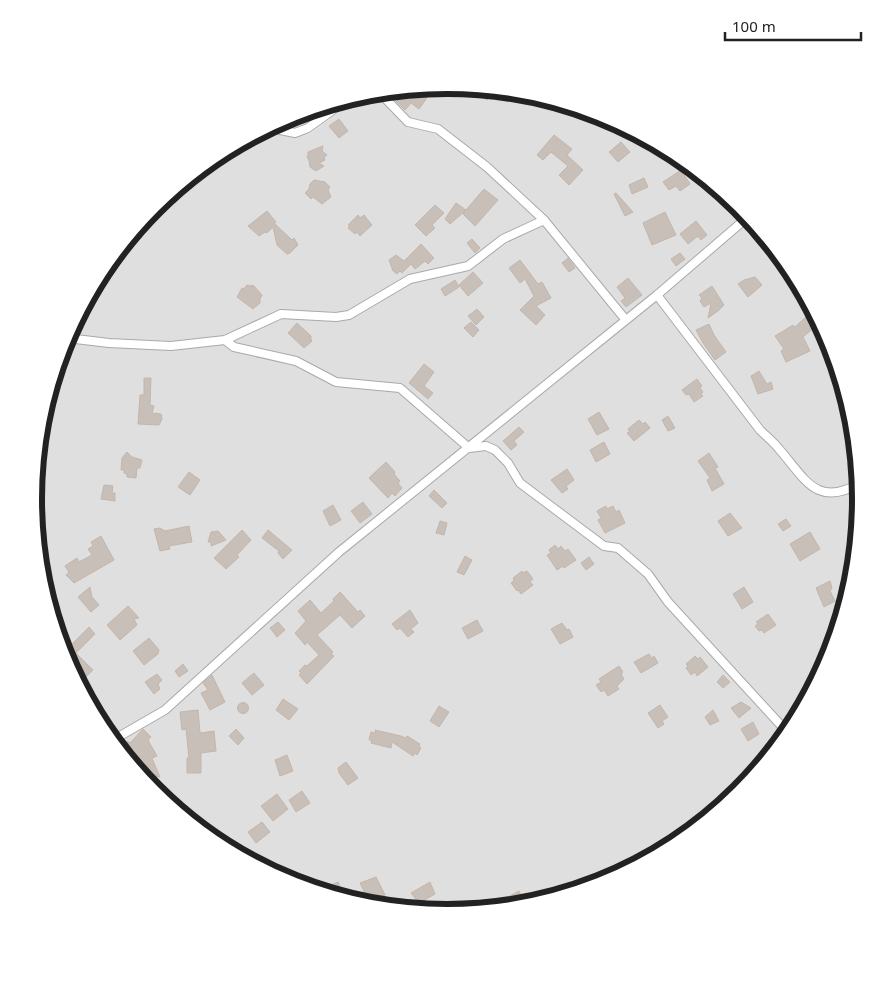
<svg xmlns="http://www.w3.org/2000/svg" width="895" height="997" font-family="'Noto Sans',sans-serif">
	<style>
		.residential { fill: #e0dfdf }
		.building { fill: #c7bfb8; stroke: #c4b6ab }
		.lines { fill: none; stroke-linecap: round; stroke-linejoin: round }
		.minor-casing { stroke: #a9a9a9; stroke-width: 10 }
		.minor { stroke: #fff; stroke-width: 8 }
		.rim { fill: none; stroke: #222; stroke-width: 6 }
	</style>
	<rect width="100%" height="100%" fill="#f2efe9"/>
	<path class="residential" d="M448,85L528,93L606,116L678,155L740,206L792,269L830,340L853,418L861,498L853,579L830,657L791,729L740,791L677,843L606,881L528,904L447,912L367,904L289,881L217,842L155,791L103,728L65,657L42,579L34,498L42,418L65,340L104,268L155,206L218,154L271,126L277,134L295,138L311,133L365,93Z"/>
	<g class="building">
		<path d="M422,87V89L429,95L419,109L411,103L405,110L391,96L397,90Z"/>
		<path d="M471,87H475L496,90L487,100Z"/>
		<path d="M339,119L348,131L339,138L329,126Z"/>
		<path d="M616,122L627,127L629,133L623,136Z"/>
		<path d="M554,135L572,149L567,155L583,170L569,185L559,175L568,166L551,152L543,160L537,155Z"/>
		<path d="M621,142L630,152L618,162L609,152Z"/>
		<path d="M323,146L322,151L327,155L324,157L325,160L319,163L324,166L316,171L310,167L309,160L307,157L308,155V152Z"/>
		<path d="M681,170L690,184L680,191L676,186L669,190L663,182Z"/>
		<path d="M644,178L648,187L632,194L629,185Z"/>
		<path d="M314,180L325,182L330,187L328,190L331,197L322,204L313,197L311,199L305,193L309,189L310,184Z"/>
		<path d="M484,189L498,200L475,226L463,214L465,211L450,224L445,219L456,203L466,210Z"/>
		<path d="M616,193L633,212L625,216L614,194Z"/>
		<path d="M435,205L444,213L432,225L435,228L426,236L415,225Z"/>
		<path d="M267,211L276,222L274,223L292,240L294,238L298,245L290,253L287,254L277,245L273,227L267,233L265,232L259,236L248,226Z"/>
		<path d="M665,212L676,235L652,245L643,223Z"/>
		<path d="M358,215L360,218L364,215L372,225L360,236L357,232L355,234L348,228L350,226L348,225Z"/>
		<path d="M696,221L707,235L701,240L698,236L688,244L680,234Z"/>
		<path d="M472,239L480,248L475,253L467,243Z"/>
		<path d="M421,244L434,258L428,264L425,261L415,269L411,264L402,273L400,271L397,274L393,271L389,260L396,255L404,261Z"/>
		<path d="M680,253L685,259L676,266L671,259Z"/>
		<path d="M568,258L575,268L569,272L562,263Z"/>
		<path d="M520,260L538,284L542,282L551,298L536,306L545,315L536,325L520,310L534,296L525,279L520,283L509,268Z"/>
		<path d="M473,272L483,283L468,296L459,285Z"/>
		<path d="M755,277L762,285L748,297L738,284L744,280Z"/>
		<path d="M628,278L642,295L626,307L621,301L625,298L617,287Z"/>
		<path d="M455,280L459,287L445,296L441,289Z"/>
		<path d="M247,285L251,286L253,285L262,295L260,299V303L253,309L237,297L242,288L244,289Z"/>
		<path d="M712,286L724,305L718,311L708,318L711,303L704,307L700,301L702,298L699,295Z"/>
		<path d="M477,309L484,317L476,325L468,316Z"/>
		<path d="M807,316L816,326L803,337L810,351L786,362L781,351L784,349L775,336L793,325L795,327Z"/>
		<path d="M471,322L479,330L473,337L464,328Z"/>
		<path d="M297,323L311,336V340L312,341L304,348L288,333Z"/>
		<path d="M709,324L714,335L726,352L715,360L703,343L696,330Z"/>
		<path d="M424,364L434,372L424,386L433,393L428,399L409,383Z"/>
		<path d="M759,371L767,384L771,382L773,389L758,394L751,376Z"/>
		<path d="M144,378H151L150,405L154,406L152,413L161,414L162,419L159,425L138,424L140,395H144Z"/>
		<path d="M697,379L702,386L700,388L703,392L701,394L703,396L694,402L689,394L686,395L682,390Z"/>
		<path d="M599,412L609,429L597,435L588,419Z"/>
		<path d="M668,416L675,428L668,431L662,420Z"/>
		<path d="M639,420L643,424L645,422L650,428L634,441L627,433L630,432L628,429Z"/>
		<path d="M519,427L524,432L514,441L517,445L511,450L503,441Z"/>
		<path d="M604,442L610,454L596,462L590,450Z"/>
		<path d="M127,452L132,457L142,460L140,468H137L136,478L127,477V474L124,473V470H121L122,458Z"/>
		<path d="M709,453L718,467L715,468L724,484L712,491L707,480L710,478L698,461Z"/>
		<path d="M386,462L395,472L394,474L400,481L398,483L402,488L395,496L392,493L388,498L369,478Z"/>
		<path d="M567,469L574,480L566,486L568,489L562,493L551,480Z"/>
		<path d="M189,472L200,480L190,495L178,487Z"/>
		<path d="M104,485L113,486L112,493H115V501L101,499Z"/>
		<path d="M434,490L447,503L442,508L429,496Z"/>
		<path d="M363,502L372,514L360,523L351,511Z"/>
		<path d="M333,505L341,520L330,526L323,511Z"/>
		<path d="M606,506L607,509L613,506L616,512L619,510L625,523L605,533L598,520L601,518L597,511Z"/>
		<path d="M730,513L742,528L728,536L718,521Z"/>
		<path d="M786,519L791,526L783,531L778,524Z"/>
		<path d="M440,521L447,523L444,535L436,533Z"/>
		<path d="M189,526L192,542L169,546L170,549L160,551L154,529L160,528L165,531Z"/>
		<path d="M242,530L251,540L237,555L239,557L226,569L214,558Z"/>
		<path d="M268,530L292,550L283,559L278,553L279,551L262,538Z"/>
		<path d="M218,531L226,540L211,546V542H208L211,532Z"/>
		<path d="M810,532L820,549L800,561L790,544Z"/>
		<path d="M101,536L114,560L74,583L66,575L69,572L65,566L77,558L79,562L92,555L88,549L93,546L91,542Z"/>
		<path d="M555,545L558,549L561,546L565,551L568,549L576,560L564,568L563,566L557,570L547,555L551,553L549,550Z"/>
		<path d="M465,556L472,560L464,575L457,572Z"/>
		<path d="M589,557L594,564L586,570L581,563Z"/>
		<path d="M522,571L523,573L527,571L533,579L530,582L533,585L521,594L518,590L517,591L511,583L514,580L513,578Z"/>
		<path d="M830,581L832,588L830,591L835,601L824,607L816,588Z"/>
		<path d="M90,587L92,597L99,605L91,612L78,597Z"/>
		<path d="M744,587L753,602L742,609L733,594Z"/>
		<path d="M340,592L358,612L360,610L365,616L352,628L340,615L317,635L333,652L331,654L334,656L307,684L299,675L301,673L299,671L305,665L307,666L319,655L307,642L305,645L295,633L306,621L298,611L310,600L321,613L334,601L333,599Z"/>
		<path d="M128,606L139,618L134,619L137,625L120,640L107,625Z"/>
		<path d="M410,610L418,623L411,629L414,632L408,637L400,628L397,630L392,624Z"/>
		<path d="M768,614L776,625L764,633L762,630L759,631L755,626L758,624L756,622Z"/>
		<path d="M477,620L483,631L468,639L462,628Z"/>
		<path d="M278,622L285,630L277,637L270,628Z"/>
		<path d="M562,623L567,630L569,629L573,637L560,644L551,629Z"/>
		<path d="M89,627L95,634L76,653L93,670L86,677L65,657L64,652Z"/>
		<path d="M149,638L159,650L158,654L144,665L133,651Z"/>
		<path d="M649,654L652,658L654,656L658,663L641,673L634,662Z"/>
		<path d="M695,656L698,659L700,657L708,667L697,676L695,672L691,675L686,668L688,666L686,664Z"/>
		<path d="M183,664L188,671L179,677L175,671Z"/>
		<path d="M619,666L623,672L621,674L624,679L617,686L619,689L608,696L604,690L601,692L596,685L601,682L599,679Z"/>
		<path d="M254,673L264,685L252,695L242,683Z"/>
		<path d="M157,674L162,680L158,684L160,689L154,694L145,682Z"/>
		<path d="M212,675L225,702L210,710L201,693L208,690L203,683Z"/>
		<path d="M723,675L730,682L723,688L717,682Z"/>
		<path d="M283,699L298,709L289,720L276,710Z"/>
		<path d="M741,702L751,708L739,718L731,708Z"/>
		<circle cx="243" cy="708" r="5.5"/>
		<path d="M660,705L668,717L662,721L664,724L658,728L648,713Z"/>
		<path d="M439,706L449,712L439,727L430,721Z"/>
		<path d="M198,710L200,733L214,731L216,751L201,753V773H187V758H189L186,729L182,730L180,712Z"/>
		<path d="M713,710L719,721L710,725L705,717Z"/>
		<path d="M105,712L116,729L107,733L97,717Z"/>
		<path d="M753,722L759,734L748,741L741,729Z"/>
		<path d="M143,729L151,737L148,740L157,756L152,758L160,777L147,774L146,780L130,761L133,759L121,750L127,741L130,743Z"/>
		<path d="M236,729L244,738L238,745L229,736Z"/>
		<path d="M375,730L401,736L405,738L407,736L420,744L419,746L421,748L417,755L415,753L413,756L392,742L391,748L371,743L372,740H369L371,732L376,733Z"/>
		<path d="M287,755L293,771L280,776L275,760Z"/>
		<path d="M346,762L358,778L348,785L339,773L338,768Z"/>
		<path d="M302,791L310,803L296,812L289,800Z"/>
		<path d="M277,794L288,809L273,821L261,806Z"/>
		<path d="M262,822L270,832L256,843L248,832Z"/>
		<path d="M376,877L385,895L369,902L360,883Z"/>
		<path d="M338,882L345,898L319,890Z"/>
		<path d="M430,882L435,894L419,903L411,893Z"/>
		<path d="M519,891L525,905L510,906L506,898Z"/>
	</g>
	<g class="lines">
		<defs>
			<g id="minor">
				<path d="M379,92L408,122L438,129L487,167L544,220"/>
				<path d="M275,124L280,130L295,133L308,128L351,97"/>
				<path d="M657,295L760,430C766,436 774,442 779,449C804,477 816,509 860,483"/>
				<path d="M67,338L109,343L171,346L225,340L281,314L336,317L349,315L410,279L468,266L503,239L544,220L625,319"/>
				<path d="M225,340L234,347L296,361L336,382L400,388L469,448L486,446L495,450L508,463L520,483L604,546L618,548L648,574L668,602L788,733"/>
				<path d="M113,740L165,710L339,552L657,295L749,216"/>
			</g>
		</defs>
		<use href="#minor" class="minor-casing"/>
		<use href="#minor" class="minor"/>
	</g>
	<path d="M0 0H895V997H0ZM42 499a405 405 0 1 1 810 0a405 405 0 1 1-810 0Z" fill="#fff" fill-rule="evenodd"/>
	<path class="rim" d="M42 499a405 405 0 1 1 810 0a405 405 0 1 1-810 0Z"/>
	<path d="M725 32v8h136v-8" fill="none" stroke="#222222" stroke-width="2.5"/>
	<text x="732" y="32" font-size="15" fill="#222222" stroke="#ffffff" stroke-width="4" paint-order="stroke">100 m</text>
</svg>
